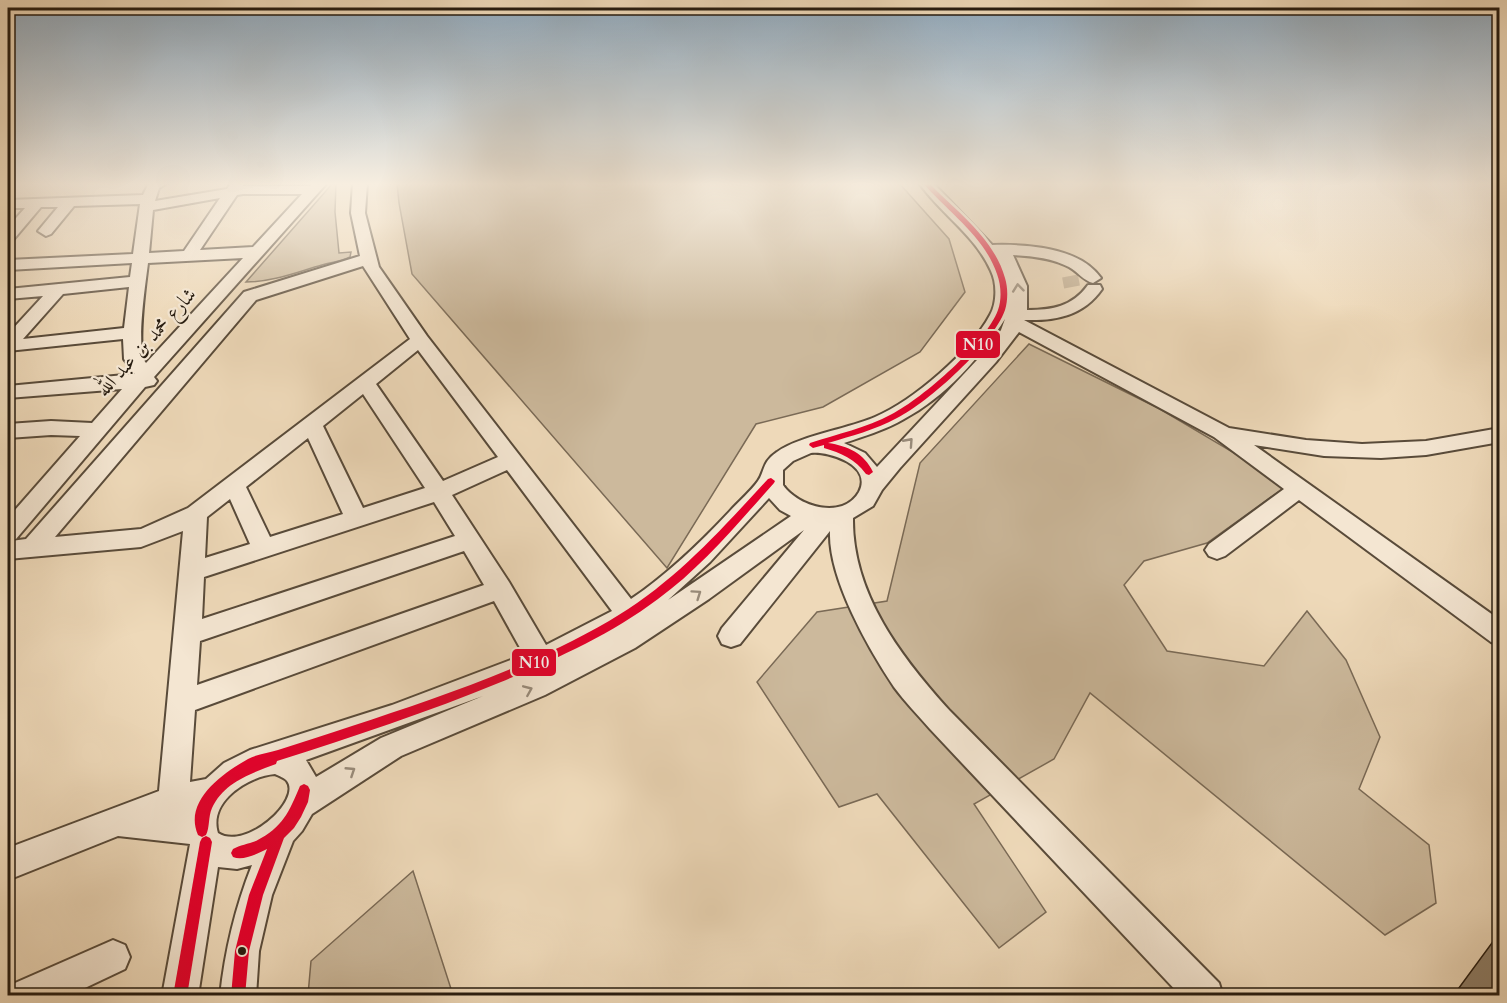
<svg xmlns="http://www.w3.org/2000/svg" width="1507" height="1003" font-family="Cardo,Amiri,serif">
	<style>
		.green { fill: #ccb99c; stroke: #7a6a56; stroke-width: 1.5 }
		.building { fill: #8e7e68; stroke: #271c10; stroke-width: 1.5 }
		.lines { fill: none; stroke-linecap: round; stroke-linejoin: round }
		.minor-tunnel { stroke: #c6b397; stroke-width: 16; stroke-dasharray: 16 8; stroke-linecap: butt }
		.minor-casing { stroke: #594b3a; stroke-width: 4 }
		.minor { fill: #f4e6d2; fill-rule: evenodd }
		.bus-1-casing { stroke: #f4e6d2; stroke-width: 5 }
		.bus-1 { fill: #e4002b; fill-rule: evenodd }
		.oneway { stroke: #988b7b }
		.bus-dot { fill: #271c10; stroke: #f4e6d2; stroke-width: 2 }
		.labels { text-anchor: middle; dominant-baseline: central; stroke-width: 4.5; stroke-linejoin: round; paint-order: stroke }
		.street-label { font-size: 20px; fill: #271c10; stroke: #f4e6d2 }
		.line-badge { stroke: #f4e6d2; stroke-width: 2 }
		.badge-label { font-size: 16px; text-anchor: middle; font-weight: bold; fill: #fff }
	</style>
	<rect width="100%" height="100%" fill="#eed9b9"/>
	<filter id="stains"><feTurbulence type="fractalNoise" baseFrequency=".00333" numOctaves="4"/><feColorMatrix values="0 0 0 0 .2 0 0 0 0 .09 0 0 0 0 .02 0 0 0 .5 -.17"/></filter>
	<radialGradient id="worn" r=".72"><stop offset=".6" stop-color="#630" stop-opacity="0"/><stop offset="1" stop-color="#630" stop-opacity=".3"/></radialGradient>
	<g class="green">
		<path d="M333,183H336L335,212L339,253L351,252L350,257C340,262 332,262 322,265C297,272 273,282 246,282Z"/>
		<path d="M397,183H899L949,239L965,292L920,352L823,407L756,424L667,568L412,274L399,203Z"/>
		<path d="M1029,344L1160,409L1288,485L1207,543L1144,561L1124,585L1167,651L1264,666L1307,611L1346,660L1380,737L1359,789L1429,845L1436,903L1385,935L1090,693L1054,759L974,804L1046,912L999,948L877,794L839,807L757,682L817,612L887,601L920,463Z"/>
		<path d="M413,871L453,995H308L311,961Z"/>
	</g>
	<path class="building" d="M1500,932V996H1453Z"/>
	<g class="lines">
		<path class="minor-tunnel" d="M1070,276L1072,287"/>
		<defs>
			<g id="minor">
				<path d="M149,183H167L159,188L155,201L227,189L231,183H243V186H310L313,183H327L154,377L157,381L154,385L145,387L16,539L11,541L26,539L244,292L360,256L351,213L353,183H367L365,213L379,267L427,336L631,599C668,574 699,544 730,511C739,501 750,492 758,481C765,471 762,462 777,452C799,436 847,429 875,417C913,401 971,351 990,315C997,303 997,283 991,271C975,235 941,214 919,183H933L992,245C1027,244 1079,247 1101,278L1093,283C1084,281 1078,272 1069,267C1052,258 1032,256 1013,255L1027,286V310C1052,310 1072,307 1088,285H1100L1102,289C1083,316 1056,321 1024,320L1229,428L1306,440L1362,444L1426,441L1500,428V442L1426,455L1381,458L1324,456L1254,445L1500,620V645L1491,642L1299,500L1225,556L1217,559L1209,556L1205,550L1209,544L1284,489L1214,437L1019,332L996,362L900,468L882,490L873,506L853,518C852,594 902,658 950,711L1219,983L1223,996H1181L930,729C918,715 905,702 894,687C868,648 828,578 830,531L740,644L731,647L722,644L718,636L722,628L804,530L709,599L635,648L545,695L401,756L312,814L302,831L293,841L272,895L259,951L256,996H220C225,950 235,908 252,865L237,869L218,867L198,996H162L190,844L118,836L8,880V848L159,791L183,531L141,547L8,559V518L80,436L51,435L8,438V424L51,421L92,423L122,389L8,398V386L135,374L124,359L123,339L8,351V334L43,296L8,299V289L130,277L132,263L8,270V260L133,254L140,204L74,206L51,234L46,236L38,231L58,207H41L14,239L8,241V227L25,208H8V200L143,195ZM243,194H302L253,247L200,250L237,195ZM220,198L184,251L149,253L153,210ZM243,258L146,363C135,350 146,281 148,263ZM363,266L410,339L188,508L141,529L55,537L256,300ZM129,287L124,328L23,339L63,294ZM1005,319L1001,330L991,345L877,467L865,453L844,443C865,436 885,430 904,419C944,398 981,357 1005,319ZM418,350L498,457L443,481L376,384ZM363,394L425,488L363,508L323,426ZM308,438L343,514L270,537L246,487ZM811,453C829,451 873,465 859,492C843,520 798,507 783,485V470L793,461ZM507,470L612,611L546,645L509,582L452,495ZM769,498L780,510L791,516L668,600L710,562ZM230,499L250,544L205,558L207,517ZM434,502L455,536L202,619L204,577ZM464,551L484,585L197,685L200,641ZM494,601L524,655L392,705L250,750L224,763L206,779L190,782L195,710ZM483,696L381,738L316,777L306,760ZM275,774C279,776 285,778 287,781C302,800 246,851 218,833C208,801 249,776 275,774Z"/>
				<path d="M113,940L125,945L130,957L125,969L68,996H11L15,983Z"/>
			</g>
		</defs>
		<use href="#minor" class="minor-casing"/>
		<use href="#minor" class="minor"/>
		<defs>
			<g id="bus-1">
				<path d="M923,183H929C956,211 994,238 1005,278C1008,288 1008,300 1005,310C993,344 929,402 897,418C875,430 851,436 828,443C848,446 864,453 873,472L869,475L866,474C855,459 841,453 824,448V445L813,448L809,445L810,443C837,434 866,428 892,414C923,398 986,343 998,310C1002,299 1001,285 997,274C984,236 949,213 923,183Z"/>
				<path d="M771,478L775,481L774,483C738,523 702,567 658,599C610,635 556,659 501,682C428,712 353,737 277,761L276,764C252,773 224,782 212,808C208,817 210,827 206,835L202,837L198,835C183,801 223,773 248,759C257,754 269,753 278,750C303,742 328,734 352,726C437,698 532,666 609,621C674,583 718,533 768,479Z"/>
				<path d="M304,784L308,786L310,790L308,802L301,817L294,828L284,838L263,895L249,951L245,996H231L235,951L249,895L267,849C257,854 243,861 233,857L231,853L233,849C240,845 248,844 256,841C283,827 289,812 300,786Z"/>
				<path d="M206,836L210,838L212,842L187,996H173L200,842L202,838Z"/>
			</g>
		</defs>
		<use href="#bus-1" class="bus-1-casing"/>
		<use href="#bus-1" class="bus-1"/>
	</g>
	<defs><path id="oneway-chevron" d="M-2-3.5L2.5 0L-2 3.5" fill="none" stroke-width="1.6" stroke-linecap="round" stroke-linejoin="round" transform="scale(1.5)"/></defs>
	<g class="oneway">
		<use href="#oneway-chevron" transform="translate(1018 288) rotate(-96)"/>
		<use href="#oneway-chevron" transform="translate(909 442) rotate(-48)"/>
		<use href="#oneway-chevron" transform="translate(697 594) rotate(-35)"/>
		<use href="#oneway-chevron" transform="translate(528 690) rotate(-23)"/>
		<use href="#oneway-chevron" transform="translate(351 771) rotate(-33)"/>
	</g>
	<linearGradient id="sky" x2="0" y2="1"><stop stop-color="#8fa9be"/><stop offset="0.57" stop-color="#f7eee0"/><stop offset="1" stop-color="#f7eee0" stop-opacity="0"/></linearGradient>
	<rect width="1507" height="323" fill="url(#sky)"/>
	<circle class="bus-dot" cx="242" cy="951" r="5"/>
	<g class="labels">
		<g class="street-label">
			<text transform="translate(146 342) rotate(-48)">شارع محمد بن عبد الله</text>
		</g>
	</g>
	<g class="line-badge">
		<rect x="955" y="330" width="46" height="29" rx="6" fill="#e4002b"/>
		<rect x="511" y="648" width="46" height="29" rx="6" fill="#e4002b"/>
	</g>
	<g class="badge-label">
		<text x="978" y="350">N10</text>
		<text x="534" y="668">N10</text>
	</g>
	<rect width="1507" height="1003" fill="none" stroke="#eed9b9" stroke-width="30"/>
	<rect x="9" y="9" width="1489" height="985" fill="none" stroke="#271c10" stroke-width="3"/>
	<rect x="15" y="15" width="1477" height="973" fill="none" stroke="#271c10" stroke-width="1.5"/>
	<rect width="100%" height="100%" filter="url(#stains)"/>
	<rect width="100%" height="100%" fill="url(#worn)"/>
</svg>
